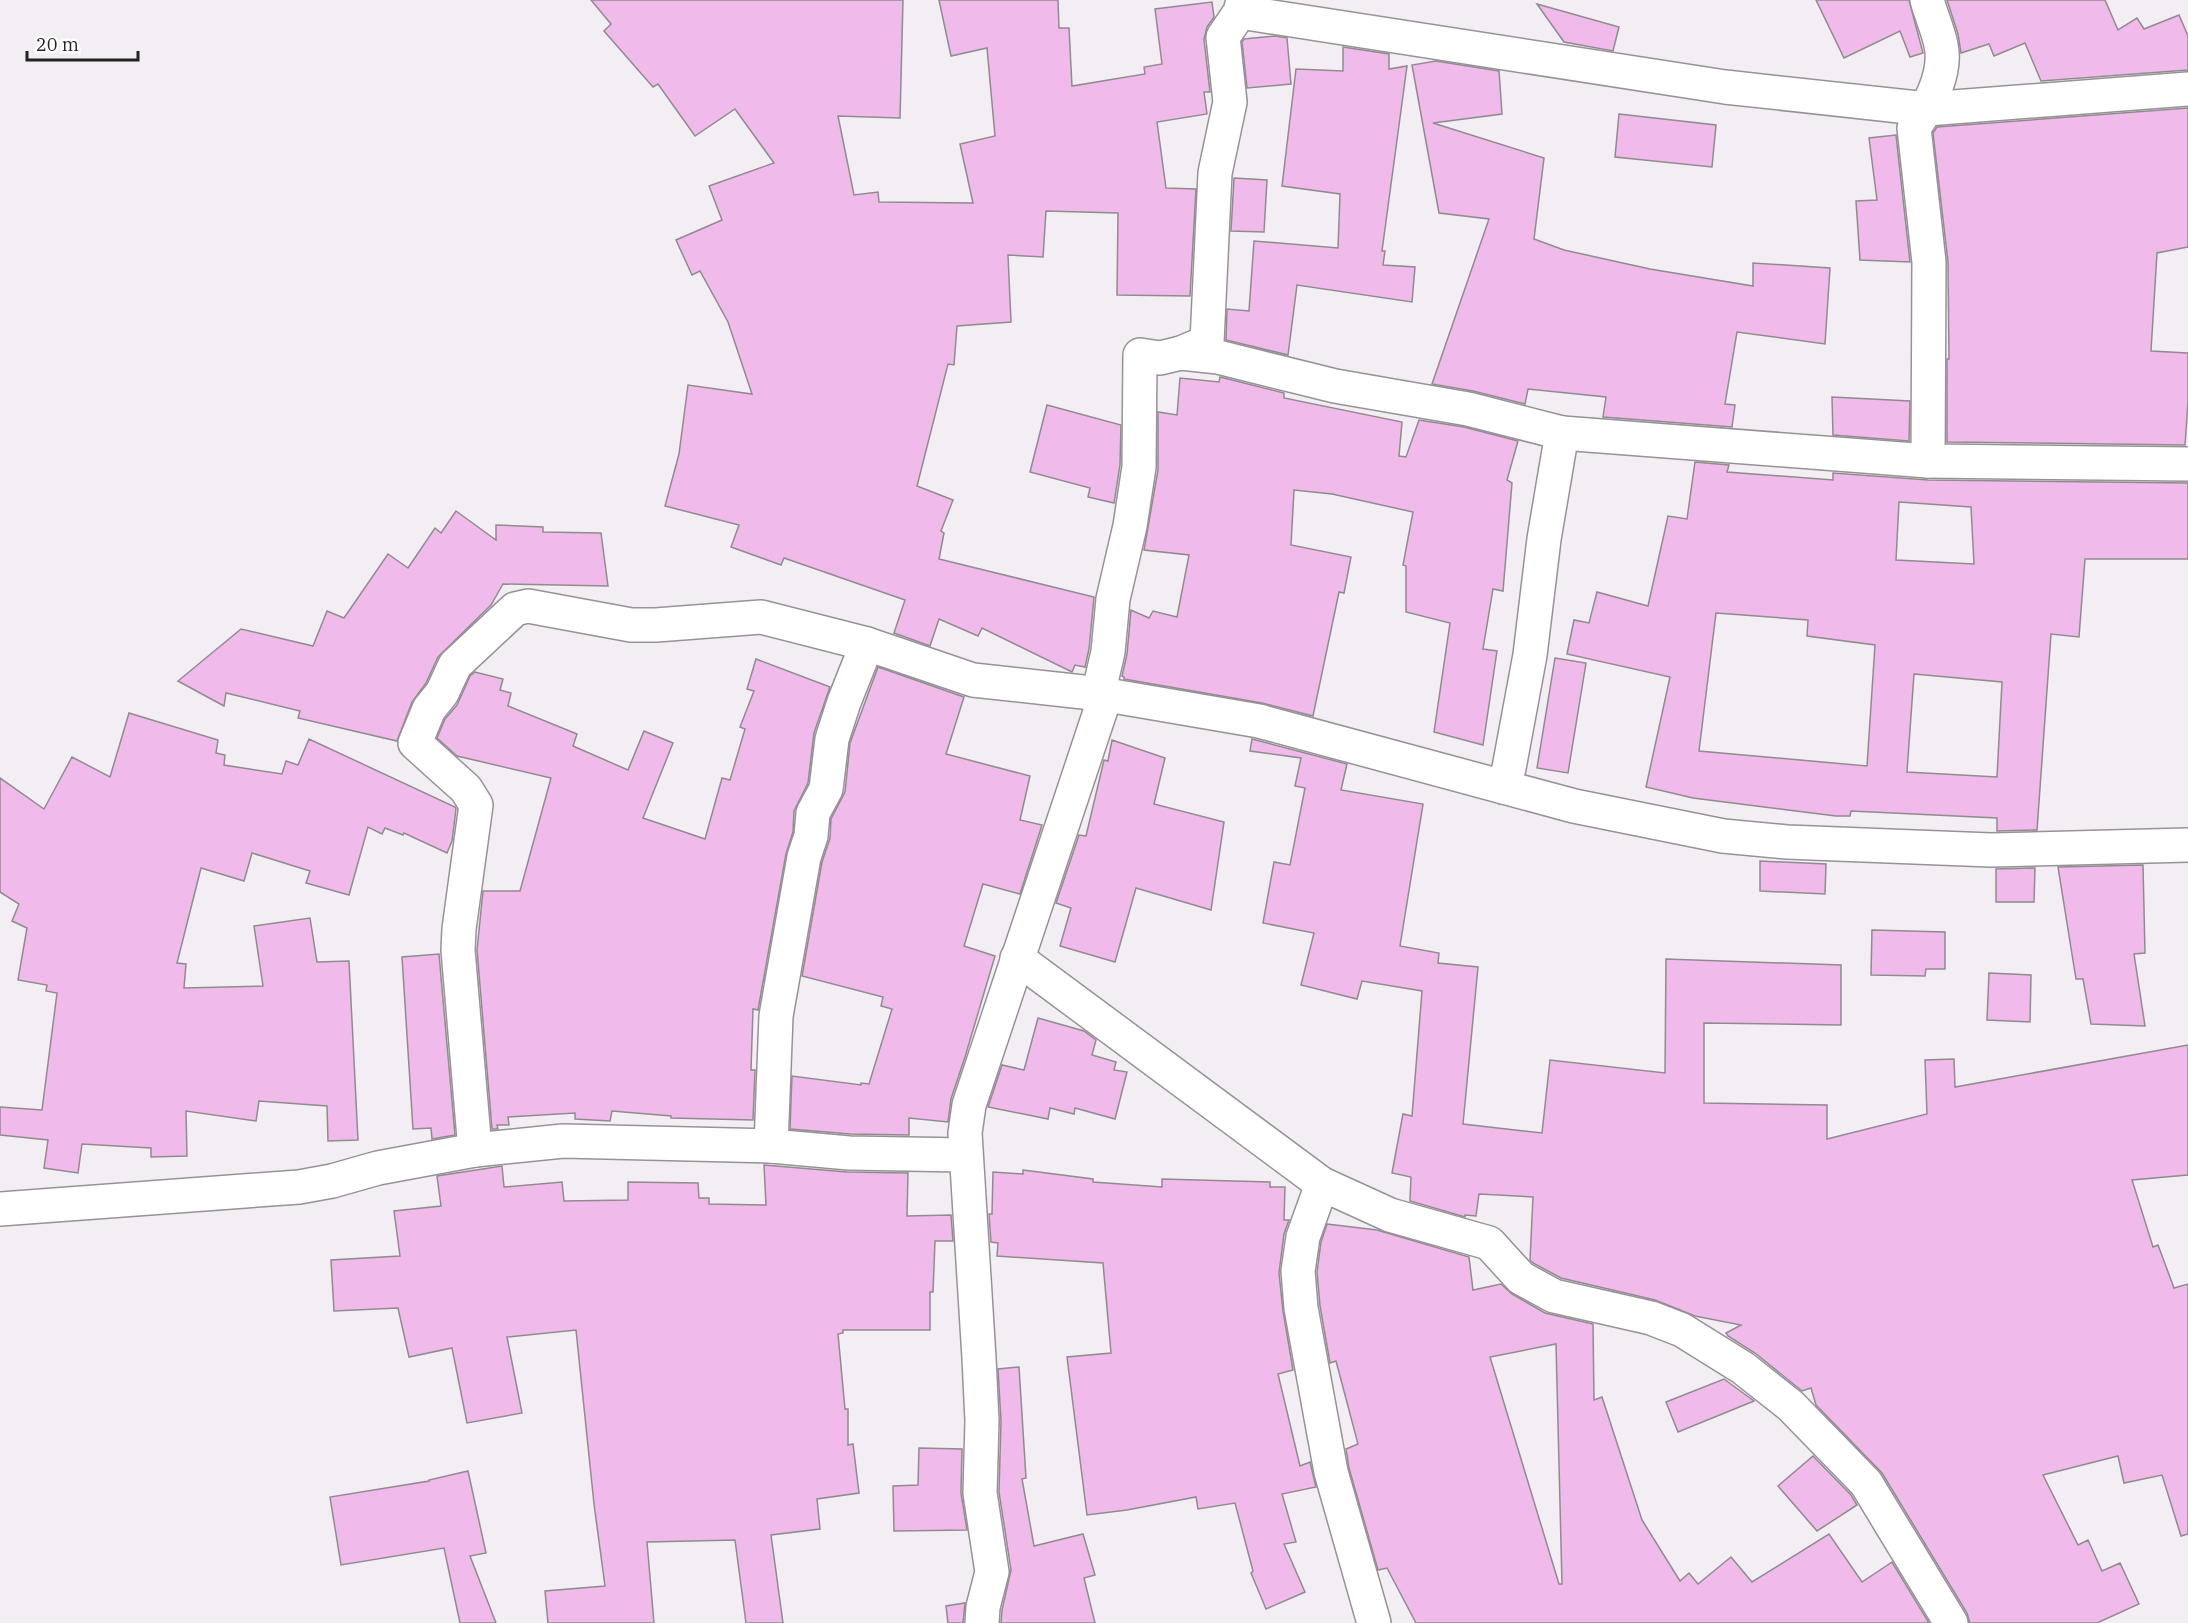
<svg xmlns="http://www.w3.org/2000/svg" width="2188" height="1623" font-family="'IBM Plex Serif',serif">
	<style>
		.building { fill: #f0baeb; stroke: #908b8f; stroke-width: 1.5; fill-rule: evenodd }
		.lines { fill: none; stroke-linecap: round; stroke-linejoin: round }
		.street-casing { stroke: #979296; stroke-width: 36 }
		.street { stroke: #fff; stroke-width: 33 }
	</style>
	<rect width="100%" height="100%" fill="#f3eef3"/>
	<g class="building">
		<path d="M591,0H903L900,118L838,116L854,195L878,192L879,202L973,203L960,144L995,136L987,48L951,56L939,0H1058L1059,28H1069L1072,86L1145,74L1144,67L1162,64L1155,9L1212,2L1214,17L1207,27L1204,39L1210,92H1204L1207,114L1157,122L1166,188L1196,189L1190,296L1117,295L1118,213L1046,211L1043,257L1008,255L1011,322L957,326L954,365L948,364L917,486L953,500L941,531L944,533L939,559L1094,597L1089,649L1085,667L1075,665L1072,672L982,628L978,636L939,619L930,646L894,633L905,600L784,558L781,565L731,547L739,525L665,506L679,454L688,385L752,394L728,322L700,271L692,275L676,240L722,220L709,186L774,163L735,109L695,136L658,84L653,87L604,31L611,24Z"/>
		<path d="M1816,0H1909L1923,53L1910,57L1900,31L1844,58Z"/>
		<path d="M1947,0H2105L2118,30L2137,18L2144,29L2179,15L2188,36V70L2041,81L2025,43L1994,56L1989,44L1961,53L1958,34Z"/>
		<path d="M1537,4L1619,27L1613,51L1564,42Z"/>
		<path d="M1275,36L1287,38L1291,84L1247,88L1242,42L1244,39Z"/>
		<path d="M1343,47L1389,54V69L1407,66L1382,251H1385L1383,265L1415,267L1412,302L1297,285L1288,355L1226,340L1227,309L1249,311L1254,241L1338,248L1340,194L1282,186L1296,69L1343,71Z"/>
		<path d="M1436,61L1499,71L1502,114L1433,123L1544,158L1534,239L1564,250L1650,269L1753,286V263L1830,268L1825,344L1737,332L1725,404L1735,405L1732,427L1603,417L1606,397L1528,389L1525,404L1473,391L1432,384L1489,219L1439,213L1412,65Z"/>
		<path d="M2188,108V247L2157,253L2151,351L2188,353V402L2185,445L1947,442V359H1949L1948,262L1933,133L1937,127Z"/>
		<path d="M1619,114L1716,125L1712,167L1615,157Z"/>
		<path d="M1896,135L1910,262L1860,260L1856,201L1877,200L1869,138Z"/>
		<path d="M1234,178L1267,180L1264,232L1231,231Z"/>
		<path d="M1220,377L1284,393V398L1402,422L1399,456L1406,457L1419,420L1464,427L1518,441L1507,480L1512,483L1503,591L1493,589L1483,649L1497,651L1483,745L1434,732L1450,623L1406,612V566L1403,565L1413,512L1332,494L1294,490L1291,545L1351,557L1344,593L1339,592L1313,716L1262,703L1124,679V677L1122,676L1127,654L1131,610L1149,618L1153,611L1177,617L1189,555L1144,550L1158,470V412L1177,415L1180,378L1219,382Z"/>
		<path d="M1832,397L1910,401L1909,441L1833,435Z"/>
		<path d="M1047,405L1121,425L1120,465L1114,503L1088,497L1090,488L1030,472Z"/>
		<path d="M1695,462L1729,465L1727,472L1833,480V473L1928,480L2188,483V559H2085L2079,637L2051,634L2037,830L1997,831V818L1851,811L1850,816H1836L1693,798L1646,787L1670,677L1567,654L1574,620L1589,623L1597,592L1648,606L1668,516L1687,519ZM1899,502L1971,507L1974,564L1896,560ZM1716,613L1808,620L1807,636L1875,645L1867,766L1699,751ZM1914,674L2002,682L1997,777L1907,772Z"/>
		<path d="M456,511L496,540V525L543,527V532L601,533L608,586L503,584L491,605L438,657L426,683L412,702L397,741L298,718L300,711L226,693L224,706L178,681L241,629L313,646L327,611L344,618L388,554L408,568L435,528L441,533Z"/>
		<path d="M1555,658L1586,663L1568,773L1537,768Z"/>
		<path d="M756,659L830,687L814,733L808,783L794,811L793,832L786,854L758,1010L753,1009L751,1070H755L753,1120L671,1118V1116L612,1111L610,1121L575,1119V1113L508,1117L509,1125H497L498,1129H492L477,950L483,891H520L551,778L457,756L437,738L445,719L457,705L470,676L475,672L503,679L500,690L511,693L508,706L577,734L573,746L628,770L644,731L673,743L643,818L705,839L722,778L730,780L745,729L740,727L754,691L747,689Z"/>
		<path d="M878,667L964,697L946,754L1030,776L1020,820L1042,825L1020,894L983,884L964,946L995,956L965,1057L951,1099L948,1122L909,1118V1135L850,1134L790,1129L792,1076L861,1085V1083L869,1084L892,1009L881,1006L883,997L802,976L822,862L830,838L831,819L845,792L850,743Z"/>
		<path d="M129,713L218,740L216,753L225,755L224,765L282,774L286,761L298,765L309,739L455,807L456,809L452,841L447,853L404,833L403,835L385,828L382,834L368,827L349,895L306,883L310,871L252,853L244,881L201,868L177,963L186,964L184,988L263,986L254,926L310,918L317,962L349,961L358,1140L328,1141L327,1106L259,1101L256,1121L186,1111L187,1156L151,1157V1148L82,1144L78,1173L44,1168L48,1140L0,1135V1107L42,1110L57,993L46,991L47,985L18,980L27,928L12,921L19,904L0,892V778L44,809L72,757L110,777Z"/>
		<path d="M1252,739L1347,764L1341,790L1423,804L1400,946L1439,953L1438,963L1478,967L1463,1124L1542,1133L1550,1060L1665,1073L1666,959L1841,965V1025L1704,1023V1103L1827,1105V1139L1927,1114L1925,1060L1954,1059L1955,1087L2188,1045V1175L2132,1180L2153,1247L2158,1245L2174,1288L2188,1284V1534L2181,1536L2162,1475L2124,1483L2118,1456L2043,1475L2078,1545L2088,1540L2102,1571L2120,1563L2139,1604L2097,1623H1970L1967,1613L1882,1473L1816,1405L1811,1388L1802,1391L1755,1353L1728,1336L1726,1333L1741,1325L1695,1316L1655,1300L1561,1278L1533,1263L1530,1260L1533,1197L1479,1194L1476,1216L1465,1215V1217L1410,1201L1411,1177L1392,1173L1403,1114L1412,1116L1422,991L1362,981L1357,999L1301,985L1314,933L1263,923L1274,862L1290,865L1305,788L1295,786L1301,758L1250,751Z"/>
		<path d="M1112,740L1165,758L1154,804L1224,822L1211,910L1136,888L1115,962L1060,946L1071,908L1056,903L1079,835L1086,836L1104,760L1108,761Z"/>
		<path d="M1760,861L1826,864L1825,894L1760,891Z"/>
		<path d="M2143,865L2145,953L2134,954L2145,1026L2091,1024L2083,979H2076L2058,867Z"/>
		<path d="M2035,868L2034,902H1996V869Z"/>
		<path d="M1872,930L1945,932V969H1926L1925,976L1871,975Z"/>
		<path d="M439,954L455,1135L432,1139L431,1128L413,1129L402,957Z"/>
		<path d="M1989,973L2031,975L2030,1022L1987,1020Z"/>
		<path d="M1038,1018L1084,1031L1096,1040L1092,1055L1116,1062L1114,1070L1127,1072L1115,1119L1075,1108L1074,1114L1050,1108L1048,1119L988,1107L1002,1065L1024,1070Z"/>
		<path d="M764,1165L847,1172L908,1173L907,1216L951,1215L953,1241H935L933,1292H930V1330H843V1333L838,1334L845,1409H848V1445L853,1444L859,1493L817,1499L820,1529L771,1535L783,1623H746L735,1540L647,1542L654,1623H548L545,1591L605,1586L594,1504L576,1330L507,1337L522,1413L467,1423L452,1348L409,1357L398,1308L334,1311L331,1260L400,1256L394,1211L441,1206L437,1176L502,1166L504,1187L562,1182L564,1201L628,1200V1182L698,1183L699,1198H709V1204L766,1205Z"/>
		<path d="M1023,1170L1093,1179V1182L1162,1187V1179L1270,1182V1187H1285L1284,1220H1289L1284,1234L1279,1273L1283,1311L1293,1370L1278,1374L1300,1466L1310,1462L1316,1487L1282,1494L1296,1542L1284,1544L1305,1592L1266,1609L1251,1573L1253,1571L1235,1503L1198,1509L1196,1497L1127,1510L1087,1515L1067,1357L1111,1353L1103,1263L997,1256L998,1243L991,1242L989,1214H992L993,1172L1023,1174Z"/>
		<path d="M1327,1224L1377,1230L1469,1257L1473,1290L1501,1284L1512,1294L1545,1313L1593,1324L1594,1400L1602,1397L1642,1520L1680,1581L1689,1573L1698,1584L1731,1557L1752,1582L1829,1534L1862,1582L1892,1562L1929,1623H1416L1387,1568L1378,1570L1349,1468L1346,1449L1358,1444L1336,1361L1330,1363L1320,1306L1317,1272L1321,1242ZM1556,1344L1562,1584H1559L1490,1357Z"/>
		<path d="M1019,1367L1026,1478L1022,1479L1034,1546L1083,1534L1095,1575L1084,1578L1095,1623H1001L1002,1610L1011,1570L999,1492L1001,1421L998,1369Z"/>
		<path d="M1724,1379L1754,1401L1678,1432L1666,1402Z"/>
		<path d="M919,1448L962,1449L961,1493L967,1530L894,1531L893,1486L918,1485Z"/>
		<path d="M1813,1456L1851,1495L1857,1505L1817,1531L1778,1486Z"/>
		<path d="M468,1471L486,1553L470,1556L496,1623H460L444,1548L341,1565L330,1497L429,1481V1480Z"/>
		<path d="M965,1603L963,1623H948L946,1606Z"/>
	</g>
	<g class="lines">
		<defs>
			<g id="street">
				<path d="M1927,0C1931,15 1938,30 1941,45C1947,73 1929,106 1914,128L1929,262L1928,461"/>
				<path d="M1240,12L1725,87L1927,109L2188,89"/>
				<path d="M1181,353L1218,357L1335,386L1468,409L1562,433L1544,539L1530,655L1509,768L1503,787"/>
				<path d="M1562,433L1928,461L2188,464"/>
				<path d="M1017,958L1322,1184L1390,1215L1489,1243L1521,1278L1554,1296L1651,1318L1682,1330L1743,1368L1791,1406L1866,1483L1951,1623"/>
				<path d="M771,1146L776,1016L804,857L811,836L813,813L826,789L832,739L844,702L867,644"/>
				<path d="M475,1150L458,950L459,929L476,805L466,789L415,743L429,709L442,693L455,665L515,609L528,606L631,625H656L761,617L867,644L973,680L1101,694L1259,721L1574,806L1723,836L1787,842L1991,850L2188,845"/>
				<path d="M1322,1184L1303,1237L1298,1271L1301,1308L1331,1472L1374,1623"/>
				<path d="M0,1209L299,1187L332,1181L378,1168L475,1150L563,1141L771,1146L849,1153L965,1155"/>
				<path d="M982,1623L983,1607L992,1572L980,1493L982,1421L979,1358L965,1133L969,1105L1101,709V682L1108,652L1113,599L1130,526L1139,467L1140,355L1160,358L1181,353L1207,342L1215,173L1230,102L1223,37L1240,12L1243,0"/>
			</g>
		</defs>
		<use href="#street" class="street-casing"/>
		<use href="#street" class="street"/>
	</g>
	<path d="M27 51v9h111v-9" fill="none" stroke="#242223" stroke-width="3"/>
	<text x="36" y="51" font-size="18" fill="#242223" stroke="#ffffff" stroke-width="4.5" paint-order="stroke">20 m</text>
</svg>
